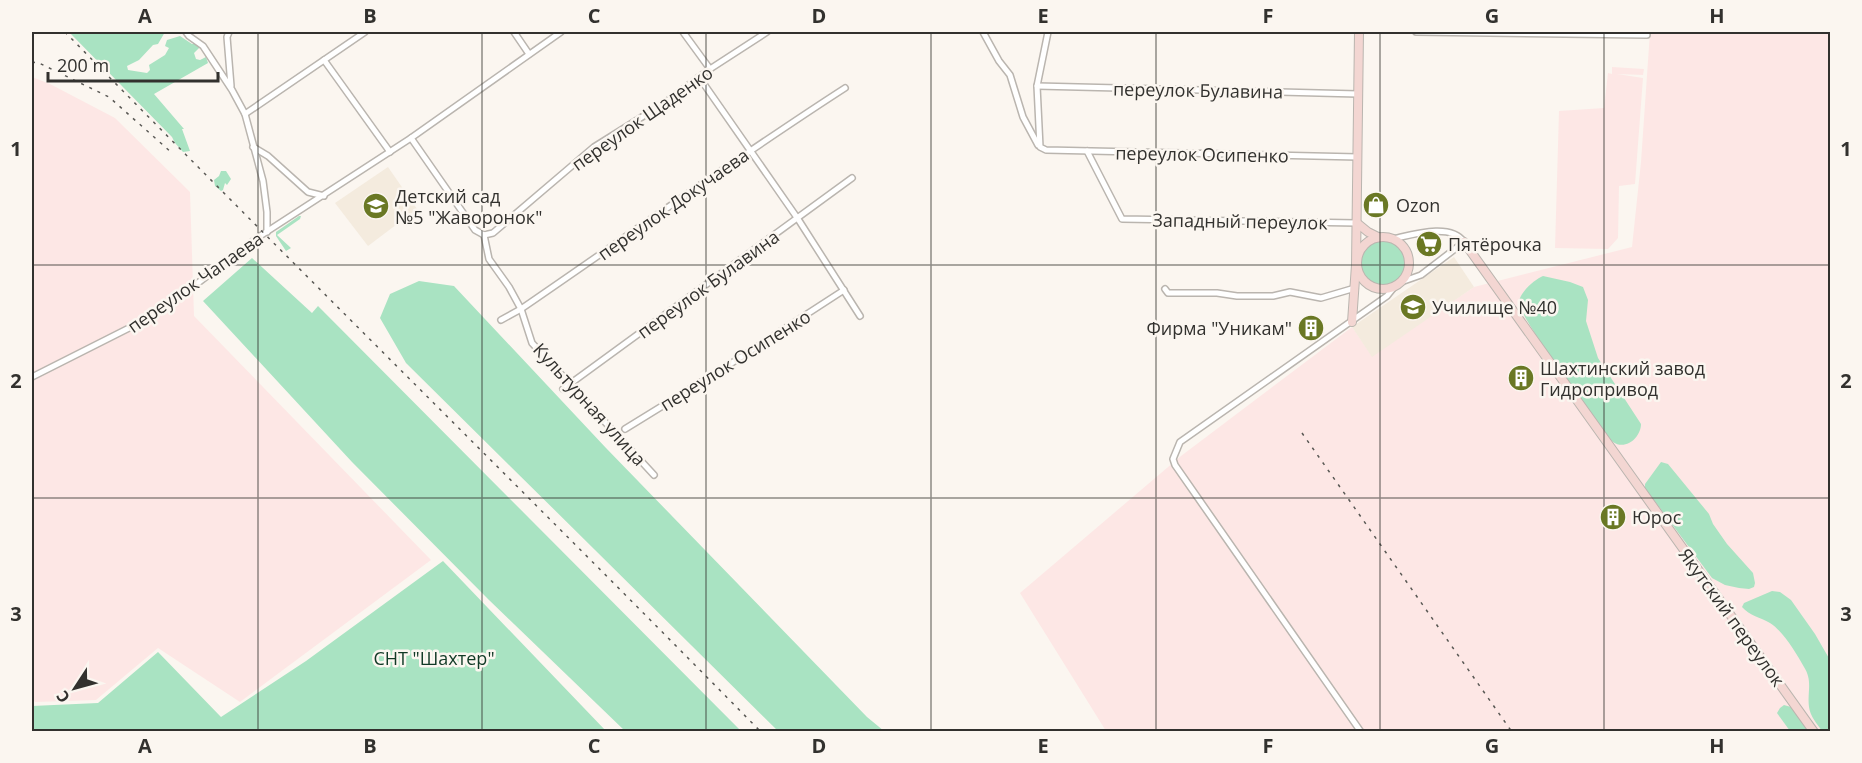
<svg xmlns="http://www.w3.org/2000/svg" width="1862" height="763" font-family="'Open Sans',sans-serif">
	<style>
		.industrial { fill: #fde7e5 }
		.built { fill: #f4ebde }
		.green { fill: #a9e3c2 }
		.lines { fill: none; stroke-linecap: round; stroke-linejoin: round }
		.street-casing { stroke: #bab5af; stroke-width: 8 }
		.secondary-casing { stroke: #bab5af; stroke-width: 10 }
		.street { stroke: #fff; stroke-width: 5 }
		.secondary { stroke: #f3d6d2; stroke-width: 8 }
		.rail { stroke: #595854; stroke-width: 1.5; stroke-dasharray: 3 6; stroke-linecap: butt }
		.grid { fill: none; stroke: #32312e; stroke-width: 1.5; stroke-opacity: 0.55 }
		.labels { text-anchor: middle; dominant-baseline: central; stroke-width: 5; stroke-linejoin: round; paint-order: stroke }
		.street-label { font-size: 18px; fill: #32312e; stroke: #fbf6f0 }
		.poi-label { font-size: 18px; fill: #32312e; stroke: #fbf6f0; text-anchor: start }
		.park-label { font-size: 18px; fill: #113a26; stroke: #fbf6f0 }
		.neatline { fill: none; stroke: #32312e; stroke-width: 2 }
		.grid-label { font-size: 20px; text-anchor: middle; font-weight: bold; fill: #32312e }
	</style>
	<rect width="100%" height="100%" fill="#fbf6f0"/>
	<g class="industrial">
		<path d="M1650,32H1830V726L1824,731H1106L1020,593L1181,456L1352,327L1372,356L1474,287L1632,247L1641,162Z"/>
		<path d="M1612,67L1644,69L1643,75L1617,74L1643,78L1635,184L1619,186L1618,238L1608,249L1555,248L1559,111L1604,108L1608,73L1612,74Z"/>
		<path d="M32,77L50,84L115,118L190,192L194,316L431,560L240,702L158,648L96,700L35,702L32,697Z"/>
	</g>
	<g class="built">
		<path d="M388,167L417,209L368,246L335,203Z"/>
		<path d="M1454,257L1474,287L1372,357L1352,327Z"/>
	</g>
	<g class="green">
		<path d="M69,32H165L158,44L153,45L139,60L127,66L128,70L147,73L150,70L149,65L165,55L169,48L165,46L167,40L180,36L192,44H197L200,47L194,53L196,59L200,60L206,57L208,63L154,94L184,129H182L190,151L183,152L175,143L172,137Z"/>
		<path d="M221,171H226L231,179L227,185L225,183L223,190L221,191L215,186L214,180L219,176Z"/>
		<path d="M299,216H301L300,219L277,235L291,248L286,251L276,236V232Z"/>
		<circle cx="1383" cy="263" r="22"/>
		<path d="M252,258L312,313L318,306L741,731H625L489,600L352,462L203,301Z"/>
		<path d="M1543,276L1570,282L1583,287L1588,300L1586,321L1598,358L1641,424C1641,437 1626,451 1613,442C1599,423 1520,319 1519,303C1519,293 1535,279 1543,276Z"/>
		<path d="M419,281L454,286L606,448L867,717L884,731H778L406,363L380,318L390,294Z"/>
		<path d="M1661,462L1668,464L1709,514L1713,524L1727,544L1753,573L1755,583L1754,587L1749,589L1739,588L1725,585L1712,578L1645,488V484Z"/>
		<path d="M443,561L606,731H32V706L98,703L158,652L221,717L306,661Z"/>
		<path d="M1772,591L1780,592L1791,600L1815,634L1830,660V731H1822C1817,724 1810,716 1809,707C1807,692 1813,681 1804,667C1796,653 1784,632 1770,623C1760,617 1750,616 1742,607L1744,603Z"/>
		<path d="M1784,705L1791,707L1809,731H1790L1777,713L1780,708Z"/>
	</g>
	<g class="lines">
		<defs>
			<g id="street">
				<path d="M186,32L189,36L203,46L232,90L245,114L263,181L267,212V232"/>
				<path d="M229,32L227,37L231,86"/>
				<path d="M514,32L529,54"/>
				<path d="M683,32L710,69"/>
				<path d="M983,32L999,61L1010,75L1023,117L1038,145"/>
				<path d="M1048,32L1037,86L1040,147L1046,150L1358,157"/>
				<path d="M1416,32L1647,35"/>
				<path d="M324,60L390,152"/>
				<path d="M699,77L798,219L860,316"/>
				<path d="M1037,86L1358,94"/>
				<path d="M245,114L365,32"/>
				<path d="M411,138L475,230L484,235L493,233L594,147L666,102L710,69L767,32"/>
				<path d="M253,147L268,156L308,192L324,196"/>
				<path d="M1087,151L1122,219L1357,223"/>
				<path d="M484,235L489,259L509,287L521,309L532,343L654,475"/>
				<path d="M1392,239C1411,235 1451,222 1464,242L1421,275L1401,282"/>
				<path d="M1165,289L1168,293H1217L1237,296H1273L1290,292L1321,298L1355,288"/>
				<path d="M501,320L521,309C629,235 735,159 845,88"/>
				<path d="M32,377L137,324L186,292L257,238L411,138L561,32"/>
				<path d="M563,389L852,178"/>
				<path d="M625,429L724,368L844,290"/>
				<path d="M1361,732L1175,465L1173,459L1180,442L1387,296L1395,286"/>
			</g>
			<g id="secondary">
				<path d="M1357,223L1368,232L1378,237"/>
				<circle cx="1383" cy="263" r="26"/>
				<path d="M1464,242L1814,732"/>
				<path d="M1352,322L1356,265L1359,32"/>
			</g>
		</defs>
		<use href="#street" class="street-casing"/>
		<use href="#secondary" class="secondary-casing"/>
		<use href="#street" class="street"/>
		<use href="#secondary" class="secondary"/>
		<g class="rail">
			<path d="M65,32C295,267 530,497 761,732"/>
			<path d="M32,62L39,63L109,97L172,153"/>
			<path d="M1302,433L1512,732"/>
		</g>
	</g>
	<path class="grid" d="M258,32V732M482,32V732M706,32V732M931,32V732M1156,32V732M1380,32V732M1604,32V732M32,265H1830M32,498H1830"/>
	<defs>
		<symbol id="shop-disc" viewBox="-11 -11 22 22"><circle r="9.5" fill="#6a7824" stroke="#fbf6f0"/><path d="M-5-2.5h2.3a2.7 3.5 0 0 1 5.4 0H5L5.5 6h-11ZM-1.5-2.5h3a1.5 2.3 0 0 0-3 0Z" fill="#fff"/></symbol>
		<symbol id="school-disc" viewBox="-11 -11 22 22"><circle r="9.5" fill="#6a7824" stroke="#fbf6f0"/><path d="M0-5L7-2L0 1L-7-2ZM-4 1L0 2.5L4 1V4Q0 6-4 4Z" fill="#fff"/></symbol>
		<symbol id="supermarket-disc" viewBox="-11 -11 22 22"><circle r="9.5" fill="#6a7824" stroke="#fbf6f0"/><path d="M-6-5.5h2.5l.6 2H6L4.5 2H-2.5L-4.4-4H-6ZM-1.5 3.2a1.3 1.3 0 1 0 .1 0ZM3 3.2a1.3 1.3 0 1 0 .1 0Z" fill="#fff"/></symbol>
		<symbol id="university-disc" viewBox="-11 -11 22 22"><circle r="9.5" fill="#6a7824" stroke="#fbf6f0"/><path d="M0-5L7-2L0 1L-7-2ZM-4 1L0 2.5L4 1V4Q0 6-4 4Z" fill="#fff"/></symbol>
		<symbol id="building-disc" viewBox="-11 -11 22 22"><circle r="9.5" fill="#6a7824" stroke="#fbf6f0"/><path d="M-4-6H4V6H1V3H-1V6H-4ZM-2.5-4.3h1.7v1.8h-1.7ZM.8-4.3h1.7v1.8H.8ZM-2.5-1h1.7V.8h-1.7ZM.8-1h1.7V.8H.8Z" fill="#fff"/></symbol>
	</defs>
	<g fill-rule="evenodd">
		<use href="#shop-disc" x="1361" y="190" width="30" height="30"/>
		<use href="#school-disc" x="361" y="191" width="30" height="30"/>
		<use href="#supermarket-disc" x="1414" y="229" width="30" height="30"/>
		<use href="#university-disc" x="1398" y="292" width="30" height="30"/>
		<use href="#building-disc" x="1296" y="313" width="30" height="30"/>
		<use href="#building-disc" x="1506" y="363" width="30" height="30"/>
		<use href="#building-disc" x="1598" y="502" width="30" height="30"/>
	</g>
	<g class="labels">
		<g class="street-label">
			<text transform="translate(1198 90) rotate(1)">переулок Булавина</text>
			<text transform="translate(642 118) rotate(-35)">переулок Щаденко</text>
			<text transform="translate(1202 154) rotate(1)">переулок Осипенко</text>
			<text transform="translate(673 204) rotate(-35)">переулок Докучаева</text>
			<text transform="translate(1240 221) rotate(1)">Западный переулок</text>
			<text transform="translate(195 282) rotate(-35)">переулок Чапаева</text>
			<text transform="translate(708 284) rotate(-36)">переулок Булавина</text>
			<text transform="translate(735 360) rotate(-32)">переулок Осипенко</text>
			<text transform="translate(590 404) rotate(48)">Культурная улица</text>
			<text transform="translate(1732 617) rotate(54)">Якутский переулок</text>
		</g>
		<g class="poi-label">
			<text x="395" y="196">Детский сад<tspan x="395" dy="21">№5 "Жаворонок"</tspan></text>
			<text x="1396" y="205">Ozon</text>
			<text x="1448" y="244">Пятёрочка</text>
			<text x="1432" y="307">Училище №40</text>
			<text x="1292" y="328" text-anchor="end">Фирма "Уникам"</text>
			<text x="1540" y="368">Шахтинский завод<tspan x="1540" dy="21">Гидропривод</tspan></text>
			<text x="1632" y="517">Юрос</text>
		</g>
		<g class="park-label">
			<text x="434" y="658">СНТ "Шахтер"</text>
		</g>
	</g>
	<rect width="1862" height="763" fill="none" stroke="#fbf6f0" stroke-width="66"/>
	<g transform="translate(75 688) rotate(234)" stroke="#fbf6f0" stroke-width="4.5" paint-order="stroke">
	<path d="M0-4.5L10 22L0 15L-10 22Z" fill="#32312e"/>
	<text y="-9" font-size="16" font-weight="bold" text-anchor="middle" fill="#32312e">С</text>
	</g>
	<path d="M48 72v9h170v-9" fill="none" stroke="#32312e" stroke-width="3"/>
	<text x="57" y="72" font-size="18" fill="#32312e" stroke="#fbf6f0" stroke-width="4.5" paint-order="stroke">200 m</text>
	<rect x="33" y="33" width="1796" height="697" class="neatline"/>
	<g class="grid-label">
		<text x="145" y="23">A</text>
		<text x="370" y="23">B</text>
		<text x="594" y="23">C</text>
		<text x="819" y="23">D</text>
		<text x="1043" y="23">E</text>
		<text x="1268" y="23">F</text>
		<text x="1492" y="23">G</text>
		<text x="1717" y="23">H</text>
		<text x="16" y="156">1</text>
		<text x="1846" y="156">1</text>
		<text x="16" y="388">2</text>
		<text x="1846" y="388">2</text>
		<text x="16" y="621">3</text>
		<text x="1846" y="621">3</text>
		<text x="145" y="753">A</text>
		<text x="370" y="753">B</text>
		<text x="594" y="753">C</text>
		<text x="819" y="753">D</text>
		<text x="1043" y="753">E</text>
		<text x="1268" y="753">F</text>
		<text x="1492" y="753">G</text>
		<text x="1717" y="753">H</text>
	</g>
</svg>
